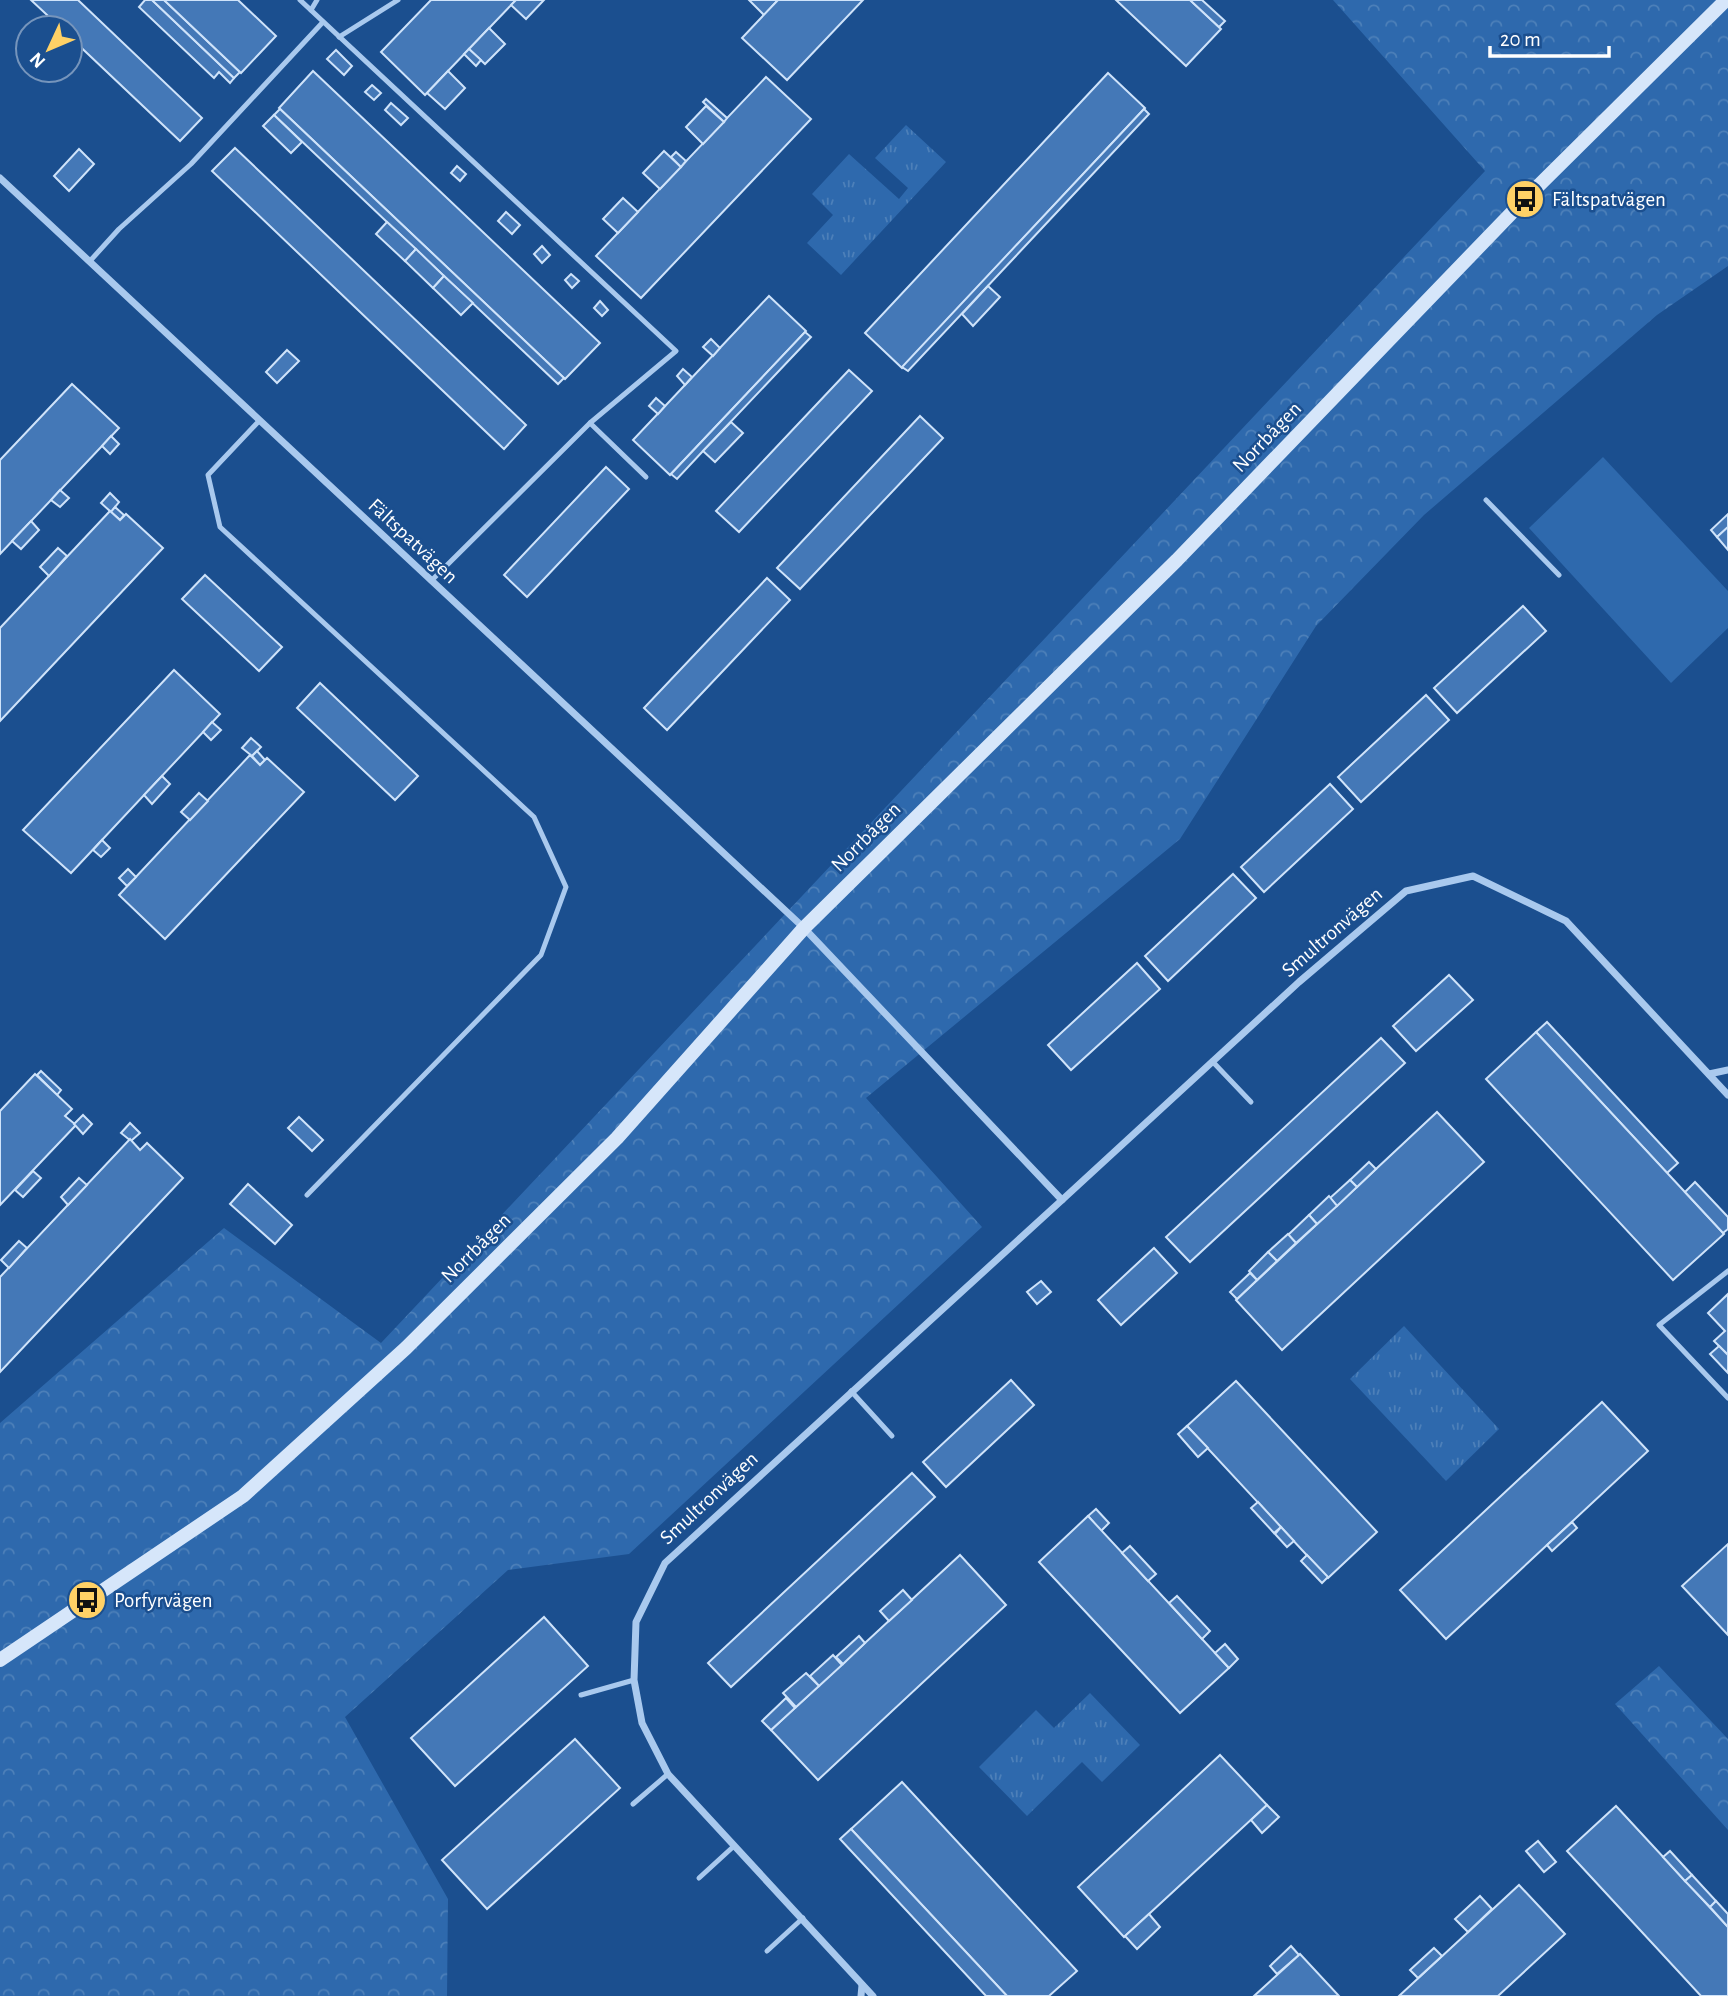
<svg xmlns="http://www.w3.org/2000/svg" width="1728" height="1996" font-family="'Alegreya Sans',sans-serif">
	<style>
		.forest { fill: url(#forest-crowns) }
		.park { fill: url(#park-tufts) }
		.garden { fill: #2e69ad }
		.building { fill: #4478b7; stroke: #cfe3fa; stroke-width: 2 }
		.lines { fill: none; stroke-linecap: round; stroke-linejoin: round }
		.lane { stroke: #a9c9ee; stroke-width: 5 }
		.street { stroke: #a9c9ee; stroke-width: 7 }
		.secondary { stroke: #d6e6fa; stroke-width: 14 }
		.labels { text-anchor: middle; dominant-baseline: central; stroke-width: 5; stroke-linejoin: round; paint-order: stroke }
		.poi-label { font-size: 21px; fill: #fff; stroke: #1b4f8f; text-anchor: start }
		.street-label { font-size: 21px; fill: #fff; stroke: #1b4f8f }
	</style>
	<defs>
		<pattern id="forest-crowns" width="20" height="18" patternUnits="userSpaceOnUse" patternTransform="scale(1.75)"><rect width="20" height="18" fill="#2e69ad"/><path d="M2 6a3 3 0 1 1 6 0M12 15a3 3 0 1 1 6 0" fill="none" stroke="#4d80b9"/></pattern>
		<pattern id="park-tufts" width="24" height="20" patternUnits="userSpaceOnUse" patternTransform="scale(1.75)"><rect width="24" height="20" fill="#2e69ad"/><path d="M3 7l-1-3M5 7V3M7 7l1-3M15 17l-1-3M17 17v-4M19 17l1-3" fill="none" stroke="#4d80b9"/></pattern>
	</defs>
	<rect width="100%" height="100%" fill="#1b4f8f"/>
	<g class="forest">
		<path d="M1333,0H1728V266L1657,315L1424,515L1316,626L1180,839L866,1098L982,1227L629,1554L508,1570L345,1717L448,1899L447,1996H0V1423L224,1228L381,1343L1485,171Z"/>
		<path d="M1659,1666L1728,1739V1830L1615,1704Z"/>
	</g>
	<g class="park">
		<path d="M906,125L946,162L841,275L807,243L833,215L812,194L849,154L899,199L908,188L875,158Z"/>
		<path d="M1404,1326L1499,1429L1446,1481L1350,1379Z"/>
		<path d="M1090,1693L1140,1745L1102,1782L1082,1762L1027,1816L979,1767L1036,1710L1054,1728Z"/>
	</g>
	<path class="garden" d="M1603,457L1728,591V628L1671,683L1529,528Z"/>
	<g class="building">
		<path d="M31,0H78L202,118L180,141L70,37V28H61Z"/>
		<path d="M145,0H152L234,78L230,83L219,72L214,78L139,7Z"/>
		<path d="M152,0H164L240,72L234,78Z"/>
		<path d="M164,0H238L276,36L241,73Z"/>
		<path d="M431,0H516L425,95L381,52Z"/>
		<path d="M516,0H544L526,19L511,5Z"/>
		<path d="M749,0H778L764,15Z"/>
		<path d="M778,0H863L787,80L742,38Z"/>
		<path d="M1116,0H1190L1221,29L1186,66Z"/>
		<path d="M1190,0H1202L1225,21L1219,27Z"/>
		<path d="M489,28L505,44L485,64L469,49Z"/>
		<path d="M469,49L481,60L476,66L464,54Z"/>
		<path d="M336,50L352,66L344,75L327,59Z"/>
		<path d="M313,71L600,343L565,379L279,108Z"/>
		<path d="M448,71L465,88L445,109L427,93Z"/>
		<path d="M1108,73L1145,108L902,368L865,333Z"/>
		<path d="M766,77L811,119L641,298L596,256Z"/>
		<path d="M372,85L381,93L374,100L365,92Z"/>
		<path d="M706,99L727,118L724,122L703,102Z"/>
		<path d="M391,103L408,118L401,125L385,110Z"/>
		<path d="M706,106L724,122L703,144L686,127Z"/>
		<path d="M280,109L564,378L558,384L274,115Z"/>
		<path d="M1144,109L1149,114L908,371L902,367Z"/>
		<path d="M274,115L302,142L291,153L263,126Z"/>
		<path d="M235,148L526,425L504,449L212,171Z"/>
		<path d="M79,149L94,164L69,191L54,176Z"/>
		<path d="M664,151L681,167L660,189L643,173Z"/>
		<path d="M676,152L686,161L681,167L671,157Z"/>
		<path d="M457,166L466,174L460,181L451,173Z"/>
		<path d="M623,198L638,212L618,233L603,219Z"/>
		<path d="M506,212L520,225L512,234L498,221Z"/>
		<path d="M387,222L416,249L405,261L376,234Z"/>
		<path d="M542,246L550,255L542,263L534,254Z"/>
		<path d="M416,249L444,276L433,288L405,261Z"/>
		<path d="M571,274L579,281L572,288L565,280Z"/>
		<path d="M444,276L473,303L461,315L433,288Z"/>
		<path d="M988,286L1000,297L973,326L962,314Z"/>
		<path d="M769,296L806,331L670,475L633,440Z"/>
		<path d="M600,301L608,310L602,316L594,308Z"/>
		<path d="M805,332L811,337L703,451L677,479L671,474Z"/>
		<path d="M711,339L720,348L713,356L703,347Z"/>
		<path d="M287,350L299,361L277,383L266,372Z"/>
		<path d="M683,369L692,377L685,385L677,376Z"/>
		<path d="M849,370L872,391L739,532L716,511Z"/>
		<path d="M72,384L119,428L0,554V460Z"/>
		<path d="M656,398L665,406L658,414L649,406Z"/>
		<path d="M920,416L943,438L800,589L777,568Z"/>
		<path d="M731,422L743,433L715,462L703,451Z"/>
		<path d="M111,436L119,444L110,454L102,446Z"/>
		<path d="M606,467L629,489L527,597L504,575Z"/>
		<path d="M60,490L69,498L60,507L51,500Z"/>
		<path d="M110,493L119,502L111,512L101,503Z"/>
		<path d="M115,507L124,515L120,520L111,512Z"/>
		<path d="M110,511L120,520L126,514L163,548L0,721V628Z"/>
		<path d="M1728,514V527L1717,537L1711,530Z"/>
		<path d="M31,521L39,530L21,549L12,541Z"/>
		<path d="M1728,527V550L1717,537Z"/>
		<path d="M58,548L67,556L49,576L40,567Z"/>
		<path d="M205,575L282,647L259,671L182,599Z"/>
		<path d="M767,578L790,600L667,730L644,708Z"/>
		<path d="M1523,606L1546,631L1457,713L1434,688Z"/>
		<path d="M174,670L220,714L71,873L23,830Z"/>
		<path d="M320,683L418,776L395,800L297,708Z"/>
		<path d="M1426,695L1449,720L1361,802L1338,777Z"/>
		<path d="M212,722L221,730L211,740L203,732Z"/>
		<path d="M251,738L261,747L252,756L242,748Z"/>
		<path d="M257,751L265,760L260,765L252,756Z"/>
		<path d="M250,755L260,765L267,758L304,792L165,939L119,895Z"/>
		<path d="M162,776L170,784L152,804L144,795Z"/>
		<path d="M1330,784L1353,809L1264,892L1241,867Z"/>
		<path d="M199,793L208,801L190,820L181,812Z"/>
		<path d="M102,840L110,848L101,857L93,850Z"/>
		<path d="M128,869L136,877L127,886L119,878Z"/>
		<path d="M1233,874L1256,898L1168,981L1145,956Z"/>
		<path d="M1137,963L1160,989L1071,1070L1048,1045Z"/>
		<path d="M1449,975L1473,1000L1416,1051L1393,1026Z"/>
		<path d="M1547,1022L1678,1163L1667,1173L1536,1032Z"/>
		<path d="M1536,1032L1724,1234L1673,1280L1486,1079Z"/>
		<path d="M1381,1038L1405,1063L1190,1262L1166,1237Z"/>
		<path d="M41,1071L61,1090L57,1095L37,1075Z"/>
		<path d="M35,1074L72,1109L65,1116L76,1125L0,1205V1111Z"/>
		<path d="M1437,1112L1484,1162L1282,1350L1236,1300Z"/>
		<path d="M83,1115L92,1124L83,1134L74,1124Z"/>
		<path d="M299,1117L323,1140L312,1151L288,1128Z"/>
		<path d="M130,1123L140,1133L131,1141L121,1133Z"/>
		<path d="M130,1139L140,1150L147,1143L183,1178L0,1372V1277Z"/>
		<path d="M1369,1162L1376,1169L1357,1187L1350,1180Z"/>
		<path d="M33,1171L41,1178L23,1197L15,1190Z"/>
		<path d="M79,1178L87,1185L68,1205L61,1197Z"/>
		<path d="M1350,1180L1357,1187L1337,1206L1330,1198Z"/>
		<path d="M1695,1182L1728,1217V1229L1723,1233L1685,1192Z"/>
		<path d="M248,1184L292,1225L275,1244L230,1204Z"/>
		<path d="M1329,1196L1337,1206L1317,1224L1309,1215Z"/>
		<path d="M1309,1215L1317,1224L1296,1243L1288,1235Z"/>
		<path d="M1288,1234L1296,1243L1277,1261L1268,1252Z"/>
		<path d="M19,1241L27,1248L9,1268L1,1260Z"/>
		<path d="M1154,1248L1177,1273L1121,1325L1098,1300Z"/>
		<path d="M1268,1252L1277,1261L1257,1280L1249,1271Z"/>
		<path d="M1250,1273L1257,1280L1237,1299L1230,1292Z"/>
		<path d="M1041,1281L1051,1292L1037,1304L1027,1292Z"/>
		<path d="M1728,1294V1355L1714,1341L1725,1331L1708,1313Z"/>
		<path d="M1719,1346L1728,1355V1373L1710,1354Z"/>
		<path d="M1011,1380L1034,1405L946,1487L923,1462Z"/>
		<path d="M1236,1381L1377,1532L1328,1578L1187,1426Z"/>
		<path d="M1602,1402L1648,1451L1446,1639L1400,1590Z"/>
		<path d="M1187,1426L1208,1448L1198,1457L1178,1434Z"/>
		<path d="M912,1473L935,1497L731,1687L708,1663Z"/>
		<path d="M1258,1502L1281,1527L1274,1533L1251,1508Z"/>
		<path d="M1096,1509L1109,1523L1101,1531L1088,1516Z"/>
		<path d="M1088,1516L1229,1668L1180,1713L1039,1562Z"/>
		<path d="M1572,1522L1577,1528L1552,1551L1547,1545Z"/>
		<path d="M1281,1527L1294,1541L1287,1547L1275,1534Z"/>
		<path d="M1728,1544V1635L1682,1586Z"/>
		<path d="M1130,1546L1156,1574L1148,1581L1122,1553Z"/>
		<path d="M960,1555L1006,1605L818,1780L771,1730Z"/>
		<path d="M1307,1555L1328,1577L1322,1583L1301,1561Z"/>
		<path d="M903,1590L912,1600L889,1621L880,1611Z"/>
		<path d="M1177,1596L1210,1631L1202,1639L1169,1603Z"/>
		<path d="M544,1617L588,1666L455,1786L411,1738Z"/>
		<path d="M859,1636L865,1643L843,1664L836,1657Z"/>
		<path d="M1225,1644L1238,1659L1229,1668L1215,1653Z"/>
		<path d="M833,1655L842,1665L819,1686L810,1676Z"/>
		<path d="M806,1673L819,1686L796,1707L783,1693Z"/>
		<path d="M786,1698L795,1708L771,1730L762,1721Z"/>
		<path d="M575,1739L620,1788L487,1909L442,1860Z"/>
		<path d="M1220,1755L1267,1805L1124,1937L1078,1887Z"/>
		<path d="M902,1782L1077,1971L1049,1996H1007L851,1829Z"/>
		<path d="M1267,1805L1279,1817L1262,1833L1251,1820Z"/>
		<path d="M1616,1806L1728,1927V1996H1701L1567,1851Z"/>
		<path d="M851,1829L1007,1996H986L840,1839Z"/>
		<path d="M1538,1841L1556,1862L1544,1872L1526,1851Z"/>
		<path d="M1670,1851L1692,1875L1685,1881L1663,1857Z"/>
		<path d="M1692,1875L1716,1901L1710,1907L1685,1881Z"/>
		<path d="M1519,1885L1565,1934L1498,1996H1399Z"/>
		<path d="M1480,1896L1492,1909L1468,1932L1455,1919Z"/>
		<path d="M1716,1901L1728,1914V1927L1710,1907Z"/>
		<path d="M1149,1914L1160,1927L1137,1949L1125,1936Z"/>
		<path d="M1291,1946L1299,1955L1277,1974L1270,1966Z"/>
		<path d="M1434,1948L1442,1956L1418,1978L1410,1970Z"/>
		<path d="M1300,1954L1339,1996H1254L1299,1955Z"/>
	</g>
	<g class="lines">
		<g class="lane">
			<path d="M300,0L676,351L590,423L431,581"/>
			<path d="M311,10L317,0"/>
			<path d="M339,37L398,0"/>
			<path d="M90,261L119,229L191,164L323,22"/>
			<path d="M259,421L208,475L220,527L534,817L566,887L541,955L307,1195"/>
			<path d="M590,423L646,477"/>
			<path d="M1486,500L1559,575"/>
			<path d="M1212,1061L1251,1102"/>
			<path d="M1728,1271L1659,1325L1728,1398"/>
			<path d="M851,1391L892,1436"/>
			<path d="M581,1695L634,1680"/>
			<path d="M633,1804L668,1774"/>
			<path d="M699,1878L734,1846"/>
			<path d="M767,1951L803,1918"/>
		</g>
		<g class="street">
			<path d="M0,178L804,928L1062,1200L665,1563L636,1622L634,1680L642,1723L668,1774L873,1996"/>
			<path d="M1709,1074L1728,1070"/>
			<path d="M1062,1200L1299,982L1406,891L1473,876L1566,921L1728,1095"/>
			<path d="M861,1996L862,1985"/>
		</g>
		<path class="secondary" d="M0,1660L243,1496L406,1348L617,1138L804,928L1177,560L1525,199L1726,0"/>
	</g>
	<defs>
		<symbol id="bus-disc" viewBox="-11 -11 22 22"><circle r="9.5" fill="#ffd166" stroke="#1b4f8f"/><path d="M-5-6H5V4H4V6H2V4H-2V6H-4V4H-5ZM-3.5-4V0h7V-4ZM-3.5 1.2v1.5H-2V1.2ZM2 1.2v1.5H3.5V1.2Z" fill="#111"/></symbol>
	</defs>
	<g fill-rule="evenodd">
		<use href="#bus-disc" x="1503" y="177" width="44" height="44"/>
		<use href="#bus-disc" x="65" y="1578" width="44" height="44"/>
	</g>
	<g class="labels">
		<g class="poi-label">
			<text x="1552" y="199">Fältspatvägen</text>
			<text x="114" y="1600">Porfyrvägen</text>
		</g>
		<g class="street-label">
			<text transform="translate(1267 437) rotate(-46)">Norrbågen</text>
			<text transform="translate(413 541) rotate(43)">Fältspatvägen</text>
			<text transform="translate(866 837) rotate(-45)">Norrbågen</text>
			<text transform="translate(1332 932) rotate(-41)">Smultronvägen</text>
			<text transform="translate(476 1248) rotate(-45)">Norrbågen</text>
			<text transform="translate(709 1498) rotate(-43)">Smultronvägen</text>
		</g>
	</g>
	<g transform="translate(49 49) rotate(226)"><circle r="33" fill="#1b4f8f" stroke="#7695bc" stroke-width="2"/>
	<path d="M0-5L12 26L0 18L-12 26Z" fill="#ffd166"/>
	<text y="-10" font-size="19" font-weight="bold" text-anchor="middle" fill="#ffffff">N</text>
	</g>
	<path d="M1490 46v10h119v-10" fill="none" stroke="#ffffff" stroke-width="3.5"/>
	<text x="1500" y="46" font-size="21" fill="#ffffff" stroke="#1b4f8f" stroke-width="5" paint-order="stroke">20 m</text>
</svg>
